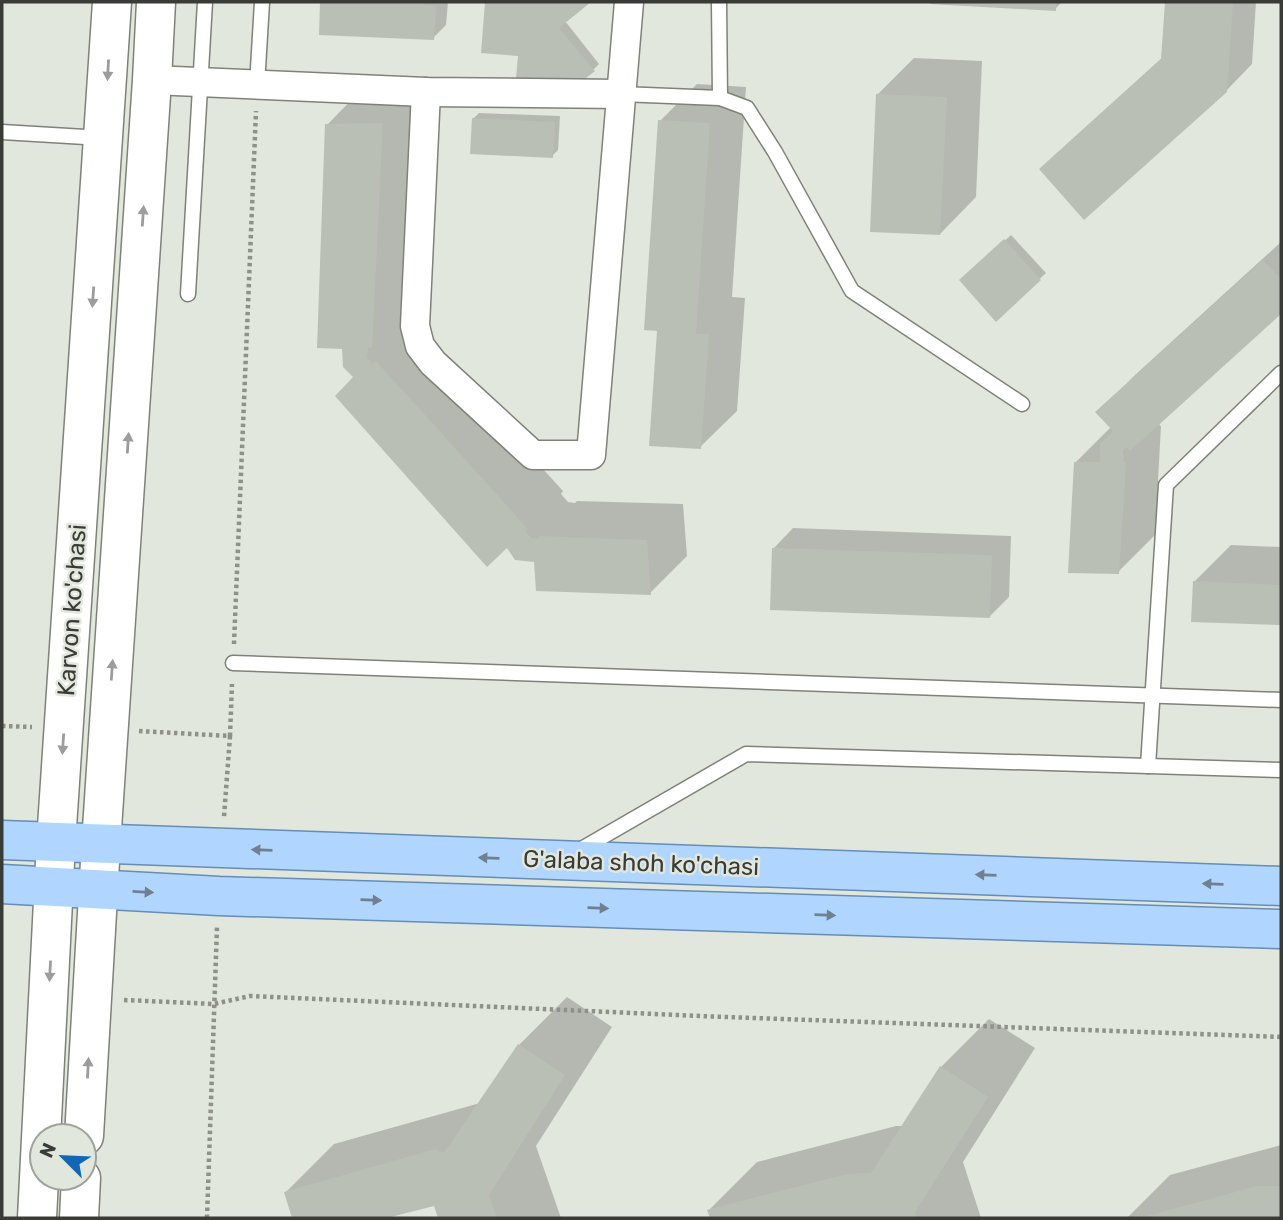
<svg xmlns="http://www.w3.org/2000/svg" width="1283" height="1220" font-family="Rubik,sans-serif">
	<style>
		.shadow { fill: #0003 }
		.building { fill: #babfb5 }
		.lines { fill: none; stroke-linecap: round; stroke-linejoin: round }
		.lane-casing { stroke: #7e8279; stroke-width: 17 }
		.street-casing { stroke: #7e8279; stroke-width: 31 }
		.secondary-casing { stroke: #7e8279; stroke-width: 41 }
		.primary-casing { stroke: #658db8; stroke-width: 41 }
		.path { stroke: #8e918a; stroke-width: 4.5; stroke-dasharray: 3.5 3.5; stroke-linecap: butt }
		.lane { stroke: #fff; stroke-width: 14 }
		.street { stroke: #fff; stroke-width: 28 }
		.secondary { stroke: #fff; stroke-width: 38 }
		.primary { stroke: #b0d5fe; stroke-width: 38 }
		.oneway { fill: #9c9d9b }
		.oneway2 { fill: #6f8091 }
		.labels { text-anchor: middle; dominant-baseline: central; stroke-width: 5; stroke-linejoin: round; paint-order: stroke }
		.street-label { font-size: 24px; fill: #393b37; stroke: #e2e7dd }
	</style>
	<rect width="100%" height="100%" fill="#e2e7dd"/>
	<g class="shadow">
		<path d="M322,2H448L446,25L433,38L321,33Z"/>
		<path d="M487,2H588L565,21L599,64L593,70L520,54L483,52Z"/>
		<path d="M923,2H1062L1055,9Z"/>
		<path d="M1167,2H1256L1252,64L1226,91L1041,169L1067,144L1163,57Z"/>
		<path d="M914,58L982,61L976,197L940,234L877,95Z"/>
		<path d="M697,84L746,87L732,297L745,298L737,411L700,447L658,329L660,121Z"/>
		<path d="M419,87L413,326L563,491L561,494L568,502L575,503L577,501L683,504L687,556L650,593L536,560L356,377L327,125L363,88Z"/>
		<path d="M479,113L560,116L558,150L552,156L473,119Z"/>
		<path d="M1011,235L1046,273L996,319L967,275Z"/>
		<path d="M1281,242V312L1159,422L1160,426H1161L1155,535L1118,572L1075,463L1111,427L1098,413L1134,376Z"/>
		<path d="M793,528L1011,536L1009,597L990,616L774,548Z"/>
		<path d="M1231,545L1281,547V623L1193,620L1194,582Z"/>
		<path d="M567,997L612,1027L536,1146L561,1218H439L435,1204L380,1218H294L286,1192L334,1144L480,1103L519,1045Z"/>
		<path d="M989,1019L1035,1048L963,1162L981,1218H712L709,1210L757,1162L896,1126H904L941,1067Z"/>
		<path d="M1281,1145V1218H1127L1170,1175Z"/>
	</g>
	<g class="building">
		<path d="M320,2H424V5L436,6L434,40L319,35Z"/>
		<path d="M485,2H591L559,28L595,71L581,82L516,78L518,56L481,53Z"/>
		<path d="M930,2H1056V11L930,4Z"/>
		<path d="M1165,2H1233L1227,92L1084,220L1039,169L1161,59Z"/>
		<path d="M876,94L947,97L940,235L870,232Z"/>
		<path d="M472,118L555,122L553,158L470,154Z"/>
		<path d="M658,120L710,123L696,334H709L701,449L649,446L657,331L644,330Z"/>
		<path d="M383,123L372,347L368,348L367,357L372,364L376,361L528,529L525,531L531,538L537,539L539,536L647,540L651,595L536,591L534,562L515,560L507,548L487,567L335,396L353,377L343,367L342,349L317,348L325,124Z"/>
		<path d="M1004,239L1041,280L996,322L959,280Z"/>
		<path d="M1263,260L1280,278L1281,277V314L1130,451L1127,447L1123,450L1124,462H1126L1119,574L1068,573L1074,462H1100V444L1113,431L1095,412Z"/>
		<path d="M772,548L992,555L990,618L770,610Z"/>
		<path d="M1193,581L1281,585V625L1191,622Z"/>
		<path d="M518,1044L565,1075L489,1195L497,1218H438L434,1206L387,1218H292L284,1192L435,1149L444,1153Z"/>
		<path d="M940,1066L988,1097L915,1212L917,1218H710L707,1210L847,1174L871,1173Z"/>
		<path d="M1257,1186H1281V1218H1140Z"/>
	</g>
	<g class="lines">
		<defs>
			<g id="lane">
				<path d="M719,2L720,98"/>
				<path d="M257,85L262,2"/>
				<path d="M621,94L720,98L747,108L775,152L852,291L1022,404"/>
				<path d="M2,132L102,138"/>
				<path d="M188,294L205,2"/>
				<path d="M233,663L1281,700"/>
				<path d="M1148,766L1166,485L1281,373"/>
				<path d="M578,851L746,754L1281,770"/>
			</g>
			<g id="street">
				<path d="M152,80L426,92L621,94"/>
				<path d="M426,92L415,326L420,346L433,363L533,455H591L629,2"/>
			</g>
			<g id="secondary">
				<path d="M84,1136L101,844L152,80L156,2"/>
				<path d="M37,1218L56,842L112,2"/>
				<path d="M79,1218L81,1178"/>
			</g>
			<g id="primary">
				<path d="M2,840L1281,886"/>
				<path d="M2,884L219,896L1281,929"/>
			</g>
		</defs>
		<use href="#lane" class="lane-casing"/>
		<use href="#street" class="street-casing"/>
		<use href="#secondary" class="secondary-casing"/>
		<use href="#primary" class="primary-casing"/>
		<g class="path">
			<path d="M234,644L256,111"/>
			<path d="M2,726L32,727"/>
			<path d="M139,731L230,736L224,817"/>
			<path d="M230,736L232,684"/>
			<path d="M124,1000L214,1004L250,996L700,1016L1281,1037"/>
			<path d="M207,1218L217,927"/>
		</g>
		<use href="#lane" class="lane"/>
		<use href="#street" class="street"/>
		<use href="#secondary" class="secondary"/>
		<use href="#primary" class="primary"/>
	</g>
	<defs><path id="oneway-solid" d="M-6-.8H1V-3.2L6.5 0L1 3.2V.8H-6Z" transform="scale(1.75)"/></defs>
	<g class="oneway">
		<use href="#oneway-solid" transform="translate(108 70) rotate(93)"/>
		<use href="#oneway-solid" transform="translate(143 216) rotate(-86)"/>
		<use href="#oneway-solid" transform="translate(93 297) rotate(94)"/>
		<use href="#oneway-solid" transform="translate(128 443) rotate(-86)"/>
		<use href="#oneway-solid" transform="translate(112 670) rotate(-86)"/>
		<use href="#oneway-solid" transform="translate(63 744) rotate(94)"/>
		<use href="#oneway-solid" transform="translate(50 971) rotate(93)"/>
		<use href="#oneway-solid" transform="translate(88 1068) rotate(-87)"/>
	</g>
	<g class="oneway2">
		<use href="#oneway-solid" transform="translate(262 850) rotate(-178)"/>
		<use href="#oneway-solid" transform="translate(489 858) rotate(-178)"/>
		<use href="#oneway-solid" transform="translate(986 875) rotate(-178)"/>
		<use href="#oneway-solid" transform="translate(1213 884) rotate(-178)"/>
		<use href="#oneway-solid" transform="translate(143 892) rotate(3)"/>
		<use href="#oneway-solid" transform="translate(371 900) rotate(2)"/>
		<use href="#oneway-solid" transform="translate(598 908) rotate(2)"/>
		<use href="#oneway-solid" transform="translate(825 915) rotate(2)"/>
	</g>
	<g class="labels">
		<g class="street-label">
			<text transform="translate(72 610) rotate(-86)">Karvon ko'chasi</text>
			<text transform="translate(641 863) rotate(2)">G'alaba shoh ko'chasi</text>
		</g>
	</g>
	<rect width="1283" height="1220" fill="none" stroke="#393b37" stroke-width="7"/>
	<g transform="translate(63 1157) rotate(294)"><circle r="33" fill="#e2e7dd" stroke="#9ea29b" stroke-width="2"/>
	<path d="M0-5L12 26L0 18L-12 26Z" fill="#1067b5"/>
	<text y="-10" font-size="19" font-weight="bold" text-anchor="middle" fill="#393b37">N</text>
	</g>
</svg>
